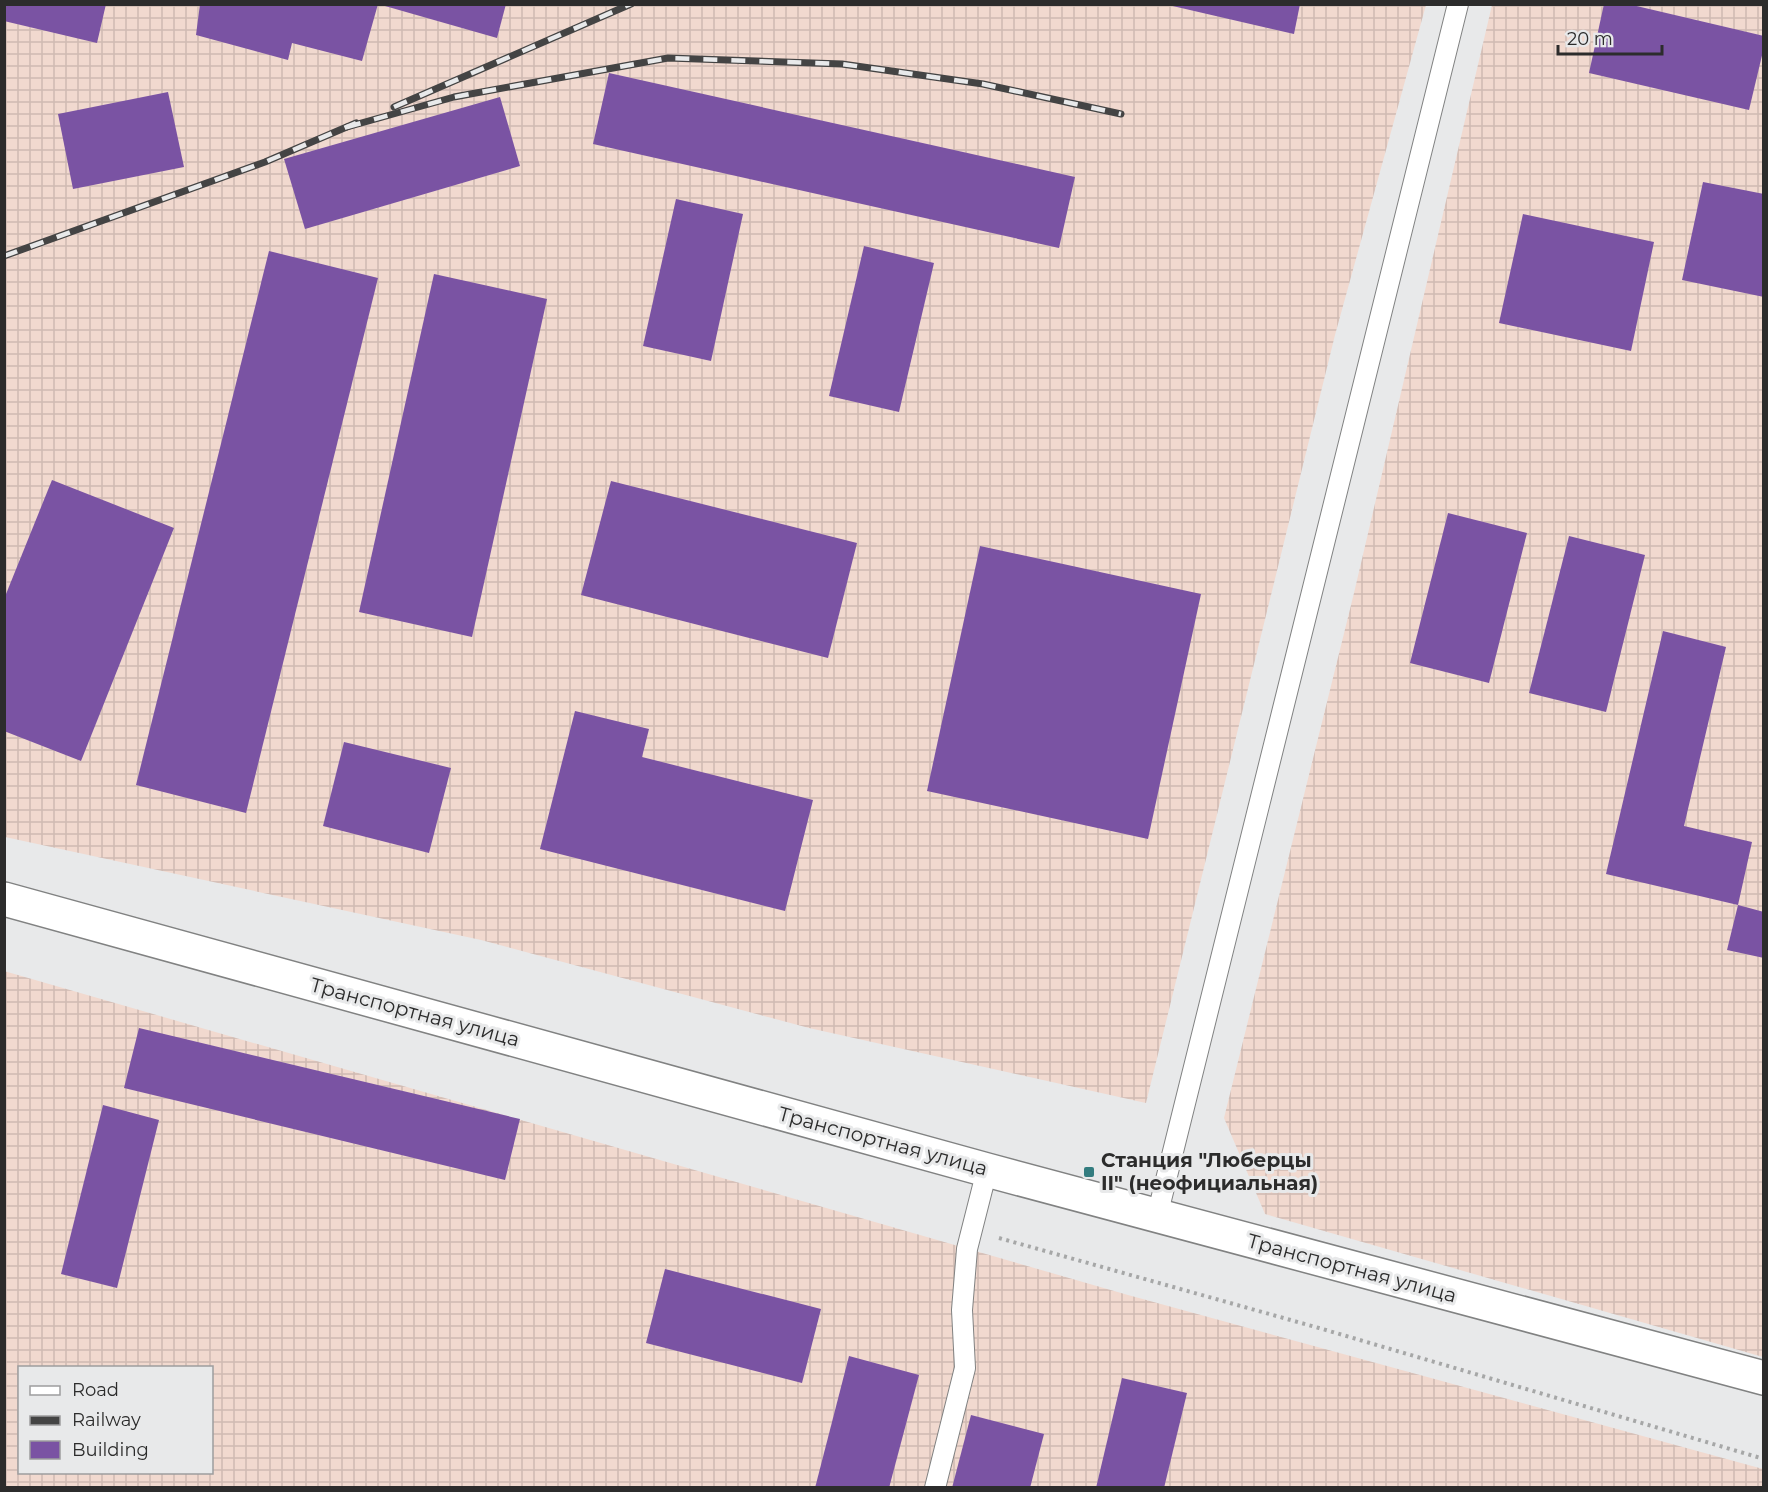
<svg xmlns="http://www.w3.org/2000/svg" width="1768" height="1492" font-family="Montserrat,sans-serif">
	<style>
		.industrial { fill: url(#industrial-grid); fill-rule: evenodd }
		.building { fill: #7a53a3 }
		.lines { fill: none; stroke-linecap: round; stroke-linejoin: round }
		.lane-casing { stroke: #818282; stroke-width: 22 }
		.secondary-casing { stroke: #818282; stroke-width: 36 }
		.path { stroke: #a6a7a7; stroke-width: 4; stroke-dasharray: 3 4.5; stroke-linecap: butt }
		.lane { stroke: #fff; stroke-width: 20 }
		.secondary { stroke: #fff; stroke-width: 33 }
		.rail-casing { stroke: #444; stroke-width: 7 }
		.rail { stroke: #e8e9ea; stroke-width: 4.5; stroke-dasharray: 14; stroke-linecap: butt }
		.poi-dot { fill: #337c7f; stroke: #e8e9ea; stroke-width: 2 }
		.labels { text-anchor: middle; dominant-baseline: central; stroke-width: 6; stroke-linejoin: round; paint-order: stroke }
		.street-label { font-size: 20px; fill: #2c2c2c; stroke: #e8e9ea }
		.poi-label { font-size: 20px; font-weight: bold; fill: #2c2c2c; stroke: #e8e9ea; text-anchor: start }
	</style>
	<defs>
		<pattern id="industrial-grid" width="8" height="8" patternUnits="userSpaceOnUse" patternTransform="scale(1.5)"><rect width="8" height="8" fill="#f1d9cf"/><path d="M0 4h8M4 0v8" fill="none" stroke="#cfbab2"/></pattern>
	</defs>
	<rect width="100%" height="100%" fill="#e8e9ea"/>
	<g class="industrial">
		<path d="M5,5H1426L1335,335L1146,1103L809,1028L481,940L5,837Z"/>
		<path d="M1492,5H1763V1357L1265,1214L1224,1118L1354,593Z"/>
		<path d="M4,971L1128,1295L1763,1469V1487H5ZM20,1368H212V1472H20Z"/>
	</g>
	<g class="building">
		<path d="M4,4H106L97,43L4,21Z"/>
		<path d="M200,4H378L362,61L292,43L288,60L196,35Z"/>
		<path d="M378,4H506L497,38Z"/>
		<path d="M1164,4H1300L1294,34Z"/>
		<path d="M1604,4H1628L1764,36V47L1749,110L1589,73Z"/>
		<path d="M609,73L1075,177L1059,248L593,144Z"/>
		<path d="M168,92L184,167L73,189L58,114Z"/>
		<path d="M500,97L520,166L305,229L284,159Z"/>
		<path d="M1703,182L1764,194V297L1682,280Z"/>
		<path d="M676,199L743,214L711,361L643,346Z"/>
		<path d="M1523,214L1654,242L1631,351L1499,323Z"/>
		<path d="M864,246L934,263L899,412L829,396Z"/>
		<path d="M269,251L378,278L246,813L136,785Z"/>
		<path d="M434,274L547,299L472,637L359,612Z"/>
		<path d="M52,480L174,528L81,761L4,731V599Z"/>
		<path d="M611,481L857,543L828,658L581,595Z"/>
		<path d="M1448,513L1527,533L1489,683L1410,663Z"/>
		<path d="M1569,536L1645,555L1606,712L1529,693Z"/>
		<path d="M980,546L1201,594L1148,839L927,791Z"/>
		<path d="M1663,631L1726,647L1684,826L1752,842L1738,905L1764,912V958L1727,950L1738,905L1606,874Z"/>
		<path d="M575,711L649,729L642,757L813,800L785,911L540,849Z"/>
		<path d="M344,742L451,768L429,853L323,826Z"/>
		<path d="M139,1028L520,1119L505,1180L124,1088Z"/>
		<path d="M103,1105L159,1120L117,1288L61,1274Z"/>
		<path d="M665,1269L821,1309L802,1383L646,1343Z"/>
		<path d="M849,1356L919,1375L889,1488H815Z"/>
		<path d="M1122,1378L1187,1393L1164,1488H1096Z"/>
		<path d="M971,1415L1044,1434L1030,1488H952Z"/>
	</g>
	<g class="lines">
		<defs>
			<g id="lane">
				<path d="M1157,1216L1458,4"/>
				<path d="M935,1488L965,1368L962,1310L967,1249L987,1170"/>
			</g>
			<path id="secondary" d="M4,899L987,1170L1764,1378"/>
		</defs>
		<use href="#lane" class="lane-casing"/>
		<use href="#secondary" class="secondary-casing"/>
		<path class="path" d="M999,1238L1319,1328L1764,1459"/>
		<use href="#lane" class="lane"/>
		<use href="#secondary" class="secondary"/>
		<defs>
			<g id="rail">
				<path d="M394,107L631,4"/>
				<path d="M347,127L454,97L668,58L842,64L983,84L1121,114"/>
				<path d="M4,256L265,162L356,123"/>
			</g>
		</defs>
		<use href="#rail" class="rail-casing"/>
		<use href="#rail" class="rail"/>
	</g>
	<rect class="poi-dot" x="1083" y="1166" width="12" height="12" rx="3"/>
	<g class="labels">
		<g class="street-label">
			<text transform="translate(415 1012) rotate(15)">Транспортная улица</text>
			<text transform="translate(883 1141) rotate(15)">Транспортная улица</text>
			<text transform="translate(1352 1268) rotate(15)">Транспортная улица</text>
		</g>
		<g class="poi-label">
			<text x="1101" y="1160">Станция "Люберцы<tspan x="1101" dy="23">II" (неофициальная)</tspan></text>
		</g>
	</g>
	<rect width="1768" height="1492" fill="none" stroke="#2c2c2c" stroke-width="12"/>
	<rect x="18" y="1366" width="195" height="108" fill="#e8e9ea" stroke="#9d9d9e" stroke-width="1.5"/>
	<rect x="30" y="1386" width="30" height="9" fill="#ffffff" stroke="#9d9d9e" stroke-width="1.5"/>
	<text x="72" y="1396" font-size="18" fill="#2c2c2c">Road</text>
	<rect x="30" y="1416" width="30" height="9" fill="#444444" stroke="#9d9d9e" stroke-width="1.5"/>
	<text x="72" y="1426" font-size="18" fill="#2c2c2c">Railway</text>
	<rect x="30" y="1441" width="30" height="18" fill="#7a53a3" stroke="#9d9d9e" stroke-width="1.5"/>
	<text x="72" y="1456" font-size="18" fill="#2c2c2c">Building</text>
	<path d="M1558 45v9h104v-9" fill="none" stroke="#2c2c2c" stroke-width="3"/>
	<text x="1567" y="45" font-size="18" fill="#2c2c2c" stroke="#e8e9ea" stroke-width="4.5" paint-order="stroke">20 m</text>
</svg>
